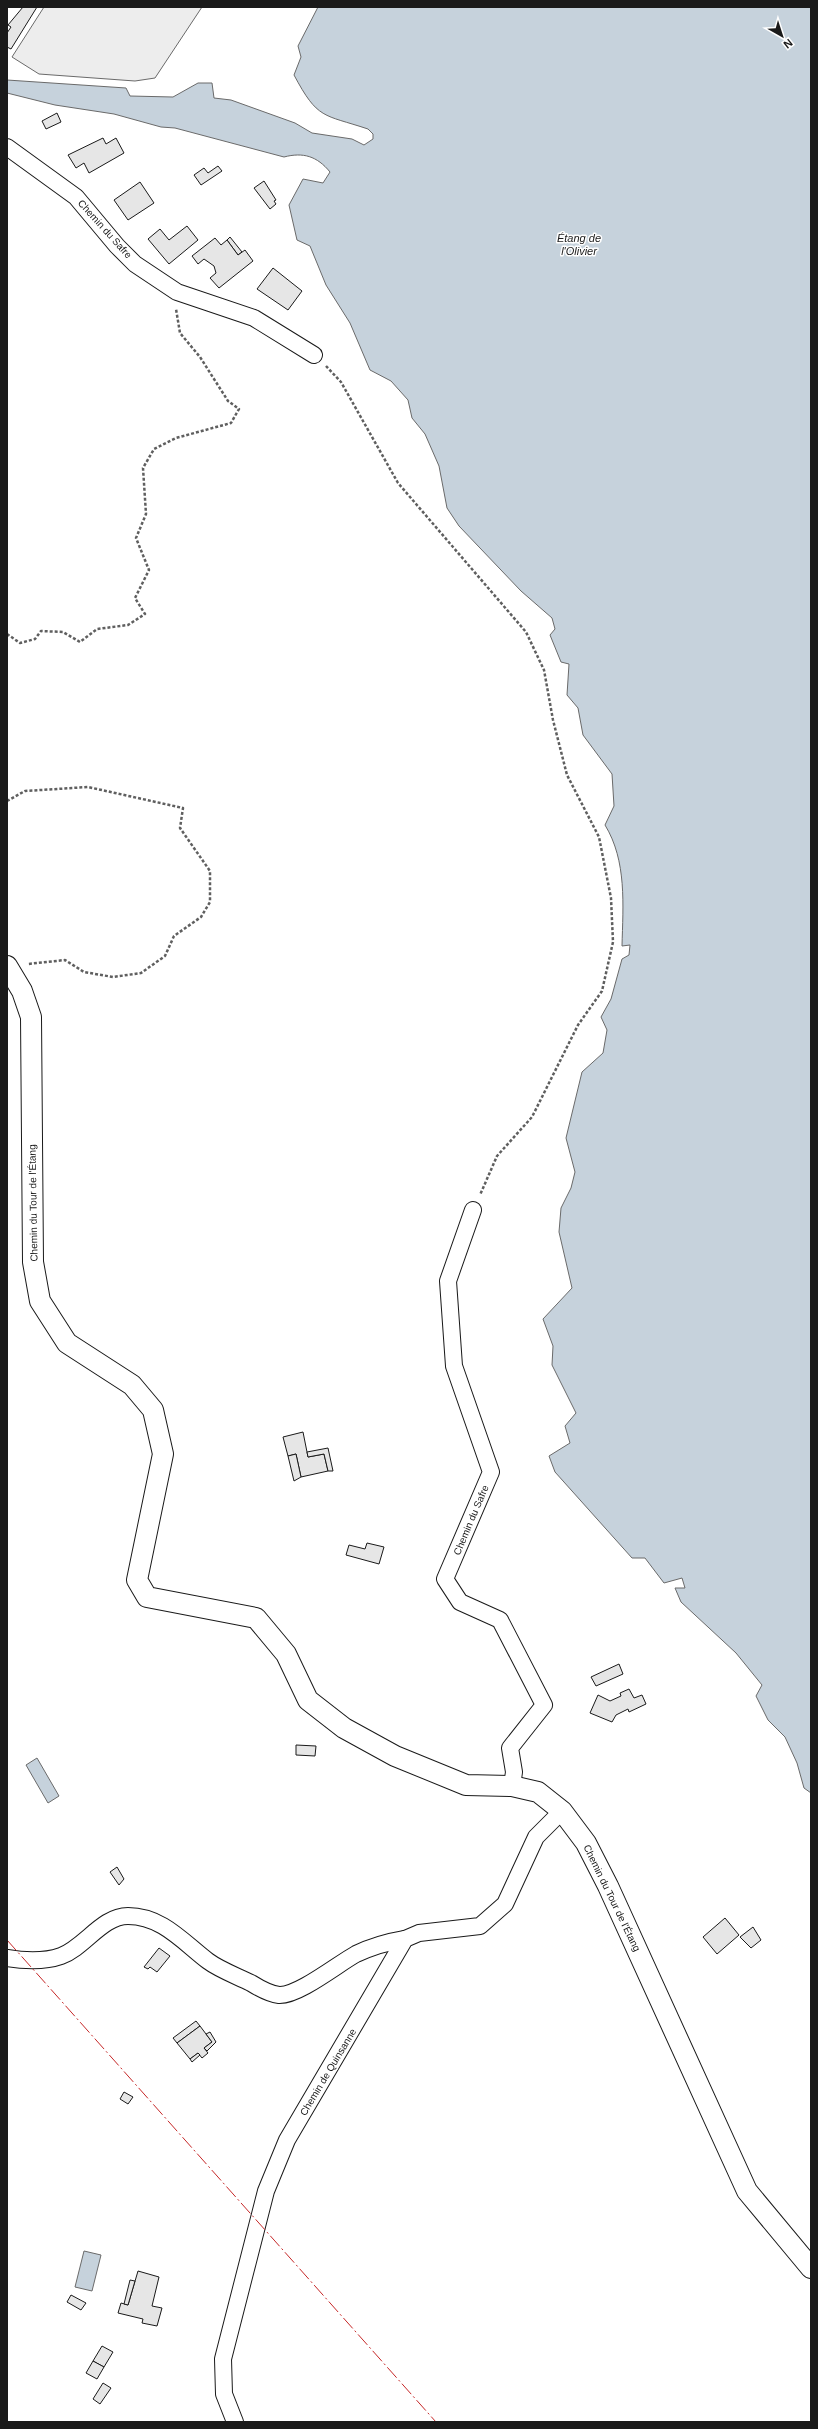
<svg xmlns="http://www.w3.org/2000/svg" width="818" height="2429" font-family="Helvetica,sans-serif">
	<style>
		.parking { fill: #ededed; stroke: #6a6a6a }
		.water { fill: #c6d2dc; stroke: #6a6a6a }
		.building { fill: #e6e6e6; stroke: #1a1a1a }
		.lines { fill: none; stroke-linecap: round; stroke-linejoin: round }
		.minor-casing { stroke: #1a1a1a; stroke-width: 18 }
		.tertiary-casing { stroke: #1a1a1a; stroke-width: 22 }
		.path { stroke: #5f5f5f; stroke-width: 2.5; stroke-dasharray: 3 2; stroke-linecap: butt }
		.minor { stroke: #fff; stroke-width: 16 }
		.tertiary { stroke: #fff; stroke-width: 20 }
		.power { stroke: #c62828; stroke-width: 1; stroke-dasharray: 14 3 2 3; stroke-linecap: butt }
		.labels { text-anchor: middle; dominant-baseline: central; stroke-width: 3; stroke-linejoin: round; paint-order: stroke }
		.street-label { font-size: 10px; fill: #1a1a1a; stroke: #fff }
		.water-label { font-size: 11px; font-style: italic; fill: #1a1a1a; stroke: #fff }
	</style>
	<rect width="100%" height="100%" fill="#fff"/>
	<path class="parking" d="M44,7H202L155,78L135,81L39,74L12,57Z"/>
	<g class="water">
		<path d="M318,7H811V1793L804,1788L797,1763L785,1737L768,1720L756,1696L762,1685L736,1653L681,1602L675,1588H685L682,1578L664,1583L645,1558H632L555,1472L549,1456L570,1443L565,1426L576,1413L552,1365L553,1346L543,1319L572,1288L559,1232L561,1208L571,1188L575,1172L566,1138L582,1072L603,1053L607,1030L601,1017L611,999L622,959L629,955L630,945L622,946C623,905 627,861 605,825L614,806L612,774L583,735L578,708L567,695L569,664L561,662L550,635L555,629L552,618L521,591L459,526L447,508L439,466L425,434L412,418L408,400L391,381L370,370L350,323L326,285L310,246L297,240L289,205L303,179L323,183L330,172C317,156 303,152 284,157L175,128L161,127L114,114L55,105L7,93V80L126,88L130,96L173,97L198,83H212L214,98L231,100L295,123L312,133L352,139L364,145L373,139V134L368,129C323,114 318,120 294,75L301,57L298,46Z"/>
		<path d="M37,1758L59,1796L48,1803L26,1765Z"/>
		<path d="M84,2251L101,2255L92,2291L75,2287Z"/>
	</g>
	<g class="building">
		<path d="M23,7H37L11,49L7,47V33L11,27L8,25Z"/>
		<path d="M57,113L61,122L46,129L42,121Z"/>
		<path d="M103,138L106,144L116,138L124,153L89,173L84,163L76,168L68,155Z"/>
		<path d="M218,166L222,171L201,185L194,175L204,168L208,173Z"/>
		<path d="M264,181L276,200L274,201L276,204L270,209L254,188Z"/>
		<path d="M140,182L154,203L128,220L114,200Z"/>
		<path d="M187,226L198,240L169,264L148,239L160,229L169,240Z"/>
		<path d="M230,237L242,252L238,255L227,240Z"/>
		<path d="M215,238L221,245L227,240L238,255L245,250L253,261L219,288L210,278L216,273L214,266L204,259L198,264L192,256Z"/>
		<path d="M273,268L302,291L288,310L257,289Z"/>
		<path d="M303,1432L308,1457L324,1454L328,1471L301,1477L296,1454L288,1456L283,1437Z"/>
		<path d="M328,1448L333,1471H328L324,1454L308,1457L307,1452Z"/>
		<path d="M296,1454L301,1477L294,1481L288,1456Z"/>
		<path d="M367,1543L384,1547L379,1564L346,1555L349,1545L365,1549Z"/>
		<path d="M619,1664L623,1674L596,1686L591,1677Z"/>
		<path d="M629,1689L634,1698L642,1695L646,1704L629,1712L628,1709L616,1715L612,1722L590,1713L598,1695L610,1701L621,1696L620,1693Z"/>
		<path d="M296,1745L316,1746L315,1756L296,1755Z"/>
		<path d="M117,1867L124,1879L119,1885L110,1872Z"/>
		<path d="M725,1918L739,1935L717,1954L703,1937Z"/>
		<path d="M753,1927L761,1940L751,1948L740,1937Z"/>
		<path d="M159,1948L170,1956L157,1972L150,1967L148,1969L144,1967Z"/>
		<path d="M196,2021L200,2026L177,2043L173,2038Z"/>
		<path d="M200,2026L212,2042L204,2048L208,2053L202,2058L198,2053L190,2059L177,2043Z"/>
		<path d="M210,2032L216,2042L207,2051L204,2048L212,2042L206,2034Z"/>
		<path d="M198,2053L200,2055L192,2062L190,2059Z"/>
		<path d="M124,2092L133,2097L128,2104L120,2099Z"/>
		<path d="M138,2271L159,2277L152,2306L162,2308L157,2326L142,2323L143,2319L118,2313L121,2303L128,2305Z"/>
		<path d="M130,2280L135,2281L128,2305L124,2304Z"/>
		<path d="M71,2295L86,2303L81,2310L67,2302Z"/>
		<path d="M102,2346L113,2352L104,2367L93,2361Z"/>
		<path d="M93,2361L104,2367L97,2379L86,2373Z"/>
		<path d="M103,2383L111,2388L100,2404L93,2399Z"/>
	</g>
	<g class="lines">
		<defs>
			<g id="minor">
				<path d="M7,147L76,197L117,246L135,264L177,292L254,318L314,355"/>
				<path d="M473,1210L448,1281L454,1366L491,1472L445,1579L460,1602L500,1620L544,1705L510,1748L514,1772L512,1786"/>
				<path d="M7,1958C25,1961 44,1962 61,1956C85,1947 102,1916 128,1916C162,1916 183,1942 208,1961C220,1970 237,1976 251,1983C259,1988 270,1994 279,1995C298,1996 338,1964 356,1954C373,1946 387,1942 405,1939"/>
				<path d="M235,2422L224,2394L223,2359L266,2191L287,2140L405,1939L419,1933L480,1926L505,1904L536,1837L562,1811"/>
			</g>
			<path id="tertiary" d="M7,966L22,991L31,1017L33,1262L40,1301L67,1343L132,1385L153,1410L163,1454L137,1580L147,1597L256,1618L286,1654L308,1700L344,1728L395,1756L466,1785L512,1786L538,1792L562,1811L586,1843L608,1886L747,2191L811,2268"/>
		</defs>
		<use href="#minor" class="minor-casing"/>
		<use href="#tertiary" class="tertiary-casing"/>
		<g class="path">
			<path d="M326,366L341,382L398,483L526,632L544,670L553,720L567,775L599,837L611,898L613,942L602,991L578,1025L532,1117L497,1156L480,1195"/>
			<path d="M7,634L20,643L35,639L41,631L63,632L80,642L97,629L128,625L145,614L135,598L149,570L136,538L146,514L143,468L154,449L176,438L231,423L239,409L228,401L200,357L180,333L176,309"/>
			<path d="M7,801L25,791L88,787L183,808L180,828L210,871V902L201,917L174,936L165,956L141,973L113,977L84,972L65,960L28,964"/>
		</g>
		<use href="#minor" class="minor"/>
		<use href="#tertiary" class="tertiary"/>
		<path class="power" d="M7,1940L436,2422"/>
	</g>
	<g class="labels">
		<g class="street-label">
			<text transform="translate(105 229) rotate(48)">Chemin du Safre</text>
			<text transform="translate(33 1203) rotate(-91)">Chemin du Tour de l'Étang</text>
			<text transform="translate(471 1520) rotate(-67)">Chemin du Safre</text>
			<text transform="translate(612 1898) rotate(64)">Chemin du Tour de l'Étang</text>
			<text transform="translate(328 2072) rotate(-59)">Chemin de Quinsanne</text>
		</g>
		<g class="water-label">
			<text x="579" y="238">Étang de<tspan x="579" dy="13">l'Olivier</tspan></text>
		</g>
	</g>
	<rect width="818" height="2429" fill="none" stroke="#1a1a1a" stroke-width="16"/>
	<g transform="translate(782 36) rotate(141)" stroke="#ffffff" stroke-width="3" paint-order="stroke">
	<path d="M0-3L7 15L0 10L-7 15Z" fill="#1a1a1a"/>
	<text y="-6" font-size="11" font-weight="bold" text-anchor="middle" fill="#1a1a1a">N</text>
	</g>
</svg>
